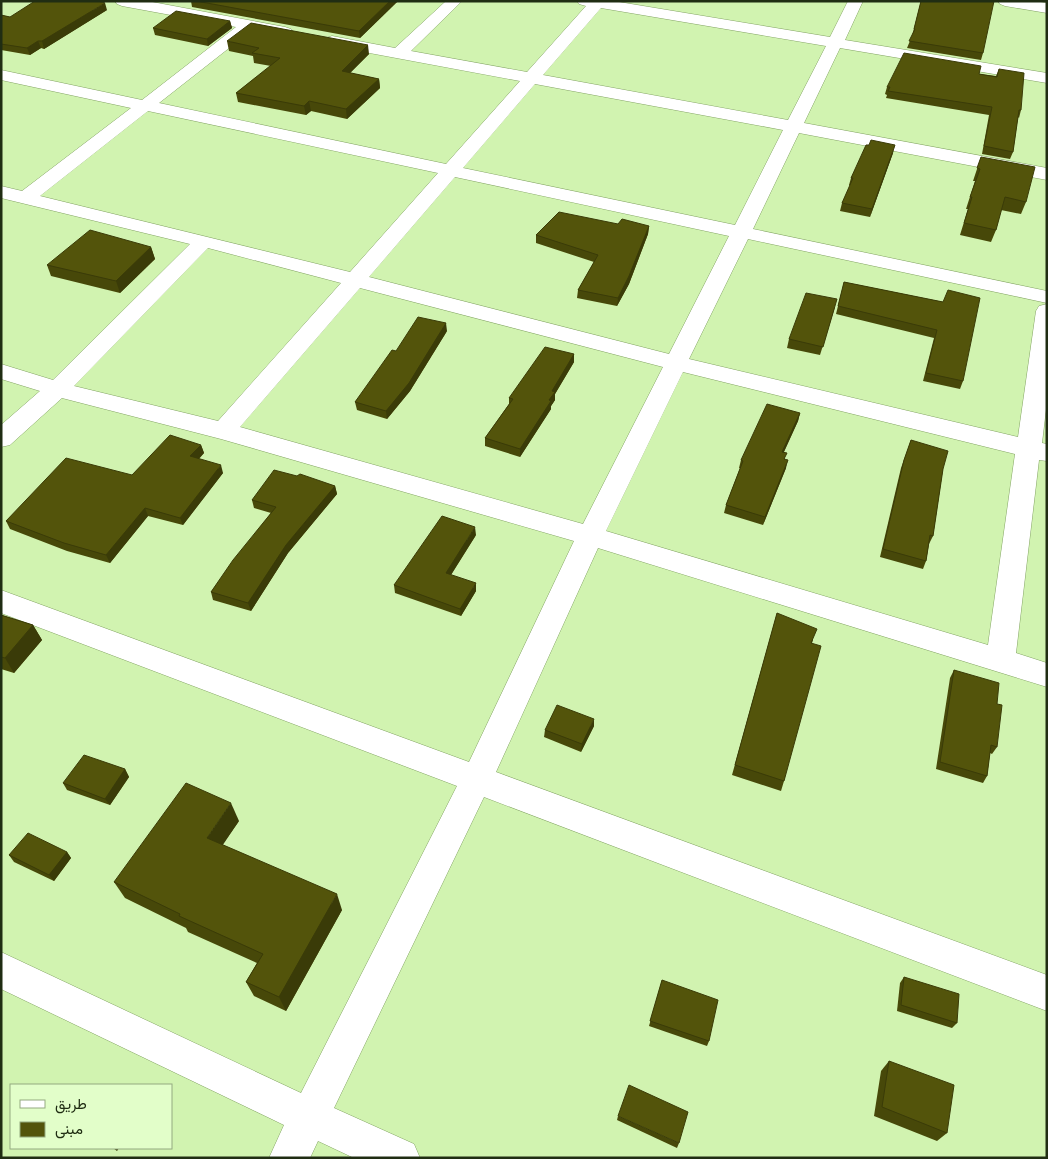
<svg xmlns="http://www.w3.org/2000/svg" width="1048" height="1159" font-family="Helvetica,Vazirmatn,sans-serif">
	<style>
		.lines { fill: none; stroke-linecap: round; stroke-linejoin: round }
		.minor-casing { stroke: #84a465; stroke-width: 1 }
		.minor { fill: #fff; fill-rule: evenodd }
		.wall { fill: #474809 }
		.shaded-wall { fill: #3a3b08 }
		.building { fill: #53540b; stroke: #3a3b08 }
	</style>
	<rect width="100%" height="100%" fill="#d1f3b0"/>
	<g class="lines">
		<defs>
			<g id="minor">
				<path d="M115,1H147L285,27L291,29L293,32L291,35L285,37L252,30L159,103L446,164L520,81L332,46L326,44L324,41L326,38L332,36L395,48L446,1H462L411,51L527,72L586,6L579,4L577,1H613L830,37L848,1H863L845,40L1047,73V83L840,48L804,123L1047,168V180L799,133L753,229L1047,291V303L748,239L689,359L1018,437L1036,311L1039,306L1047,304V401L1042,443L1047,444V461L1039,460L1016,653L1047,663V687L598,548L496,772L1047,975V1011L484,797L334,1108L414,1144L420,1158H354L318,1141L310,1158H269L284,1125L1,989V952L301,1093L457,786L1,613V590L469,762L574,541L221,439L62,398L10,445L1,447V425L40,391L1,379V364L53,380L190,244L1,198V186L22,191L131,108L1,80V70L142,100L236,27L122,6L117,4ZM601,8L826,46L788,120L543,75ZM535,84L783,130L735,225L463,168ZM148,111L438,173L350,272L40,196ZM455,177L729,236L669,354L369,277ZM208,248L341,283L218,421L74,386ZM360,288L663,367L583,524L240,427ZM683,372L1015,454L988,645L606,531Z"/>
				<path d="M998,1H1034L1047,3V13L1005,6L1000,4Z"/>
			</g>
		</defs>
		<use href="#minor" class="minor-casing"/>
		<use href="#minor" class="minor"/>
	</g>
	<g class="wall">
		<path d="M191,1H398L360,38L192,7Z"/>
		<path d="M921,1L983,53L981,60L907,48L912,36Z"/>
		<path d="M107,10L44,49L41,48L30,55L1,50V15L10,17Z"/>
		<path d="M230,21L232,28L208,46L155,35L153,28Z"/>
		<path d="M227,41L369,54L350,73L379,79L380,88L347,119L311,111L306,115L238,102L236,93L271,66L254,63L253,56L229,51Z"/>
		<path d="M999,69L1021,110L1019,118L1018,117L1013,152L1010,159L982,154L989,115L886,98L887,95L885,94L887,87L979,74L996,76Z"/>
		<path d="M869,145L893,153L870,217L840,211L842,203L850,186L849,185L851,178Z"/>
		<path d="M981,157L1026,202L1021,214L1001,210L996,230L991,242L960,235L968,209H966L975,181H973Z"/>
		<path d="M618,224L649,226L648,234L629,284L617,306L577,298L578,290L594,262L536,243V235Z"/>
		<path d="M151,247L155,259L120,293L51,276L47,265Z"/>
		<path d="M844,282L943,302L963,381L960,389L923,381L934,338L836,314Z"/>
		<path d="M835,307L820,355L787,348L789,339Z"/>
		<path d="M447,331L410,391L387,419L357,410L355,402L396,351Z"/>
		<path d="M574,354V362L555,394V400L551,406V409L520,457L485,446V438L509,404V398Z"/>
		<path d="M800,413L798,421L784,452L786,468L763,525L724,513L726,505L740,468H739L741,460Z"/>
		<path d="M911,440L943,469L933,536L929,544L926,561L923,569L880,557L901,468Z"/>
		<path d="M201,445L204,453L199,459L223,473L183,525L148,516L110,563L67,551L10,529L6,521L132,475Z"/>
		<path d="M297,476L335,486L337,494L288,553L251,611L213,600L211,592L271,513L254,508L252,500Z"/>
		<path d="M476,535L451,575L476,591L461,616L395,593L394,585Z"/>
		<path d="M777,613L813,640L812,643L784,781L781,791L732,775Z"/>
		<path d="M1,615L33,625L42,640L14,673L1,669Z"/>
		<path d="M954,670L997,704V747L992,754L990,753L987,776L983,783L936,769L950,678Z"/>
		<path d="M594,726L581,752L544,737L545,730Z"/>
		<path d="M125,769L129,777L110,805L67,790L63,783Z"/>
		<path d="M239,821L222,845L342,910L286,1011L254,996L246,982L257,963L188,932L186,928L125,898L114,882Z"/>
		<path d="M67,852L71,858L54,881L14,862L9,855Z"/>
		<path d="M904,977L957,1023L952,1028L897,1011L900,983Z"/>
		<path d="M662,980L709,1041L707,1046L649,1026Z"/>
		<path d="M889,1061L947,1133L937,1141L874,1116L881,1071Z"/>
		<path d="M618,1116L679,1143L677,1148L617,1120Z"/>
	</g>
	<g class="shaded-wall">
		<path d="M390,1H398L360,38L359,31Z"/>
		<path d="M105,3L107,10L44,49L42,41Z"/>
		<path d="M230,21L232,28L208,46L207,39Z"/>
		<path d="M38,41L41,48L30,55L27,48Z"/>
		<path d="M368,45L369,54L343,80L342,71Z"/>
		<path d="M379,79L380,88L347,119L346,109Z"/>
		<path d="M309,101L311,111L306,115L304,106Z"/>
		<path d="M895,145L893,153L870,217L872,209Z"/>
		<path d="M649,226L648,234L629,284L617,306L618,298Z"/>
		<path d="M151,247L155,259L120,293L116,281Z"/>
		<path d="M446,323L447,331L410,391L387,419L386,411Z"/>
		<path d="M574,354V362L555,394V400L551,406V409L520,457V449L549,400L552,391Z"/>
		<path d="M800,413L798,421L780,460L782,452Z"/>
		<path d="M201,445L204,453L193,464L190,456Z"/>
		<path d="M788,460L786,468L763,525L765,517Z"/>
		<path d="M221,465L223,473L183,525L180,518Z"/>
		<path d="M335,486L337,494L288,553L251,611L248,603L286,545Z"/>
		<path d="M145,508L148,516L110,563L106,555Z"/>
		<path d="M475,527L476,535L447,581L446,573Z"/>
		<path d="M476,583V591L461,616L460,609Z"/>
		<path d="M33,625L42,640L14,673L5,658Z"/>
		<path d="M594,719V726L581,752L582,744Z"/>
		<path d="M125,769L129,777L110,805L105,799Z"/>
		<path d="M231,803L239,821L216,855L207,838Z"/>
		<path d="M67,852L71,858L54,881L49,875Z"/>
		<path d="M337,894L342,910L286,1011L279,997Z"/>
		<path d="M113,1148H119L117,1151Z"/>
	</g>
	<g class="building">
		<path d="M35,1H98L105,3L42,41H38L27,48L1,44V15L10,17Z"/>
		<path d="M196,1H390L359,31Z"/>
		<path d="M921,1H994L983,53L909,41L915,29H914Z"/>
		<path d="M176,11L230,21L207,39L153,28Z"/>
		<path d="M251,23L368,45L342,71L379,79L346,109L309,101L304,106L236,93L280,58L252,53L259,48L227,41Z"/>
		<path d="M904,53L981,66L979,74L997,77L999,69L1024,73L1021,110H1019L1013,152L984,146L992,107L888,91L890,87H887Z"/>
		<path d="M871,140L895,145L872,209L842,203L853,178H851L866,145H869Z"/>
		<path d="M981,157L1035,167L1026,202L1005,197L996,230L964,223L972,197H970L980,169L977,168Z"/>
		<path d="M559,212L618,224L622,219L649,226L629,276L618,298L578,290L598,255L536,235Z"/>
		<path d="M90,230L151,247L116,281L47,265Z"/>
		<path d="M844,282L943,302L948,290L980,298L963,381L926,373L937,330L838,306Z"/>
		<path d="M806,293L837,299L823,347L789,339Z"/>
		<path d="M418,317L446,323L409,383L386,411L355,402L392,350L396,351Z"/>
		<path d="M545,347L574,354L552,391L555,392L549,400L551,401L520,449L485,438L513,399L509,398Z"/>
		<path d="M767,404L800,413L782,452L787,453L784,459L788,460L765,517L726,505L743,461L741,460Z"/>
		<path d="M170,435L201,445L190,456L221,465L180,518L145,508L106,555L64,543L6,521L66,458L132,475Z"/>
		<path d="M911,440L948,451L943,469L933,536L930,535L926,561L883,549L904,460Z"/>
		<path d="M274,470L297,476L300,474L335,486L286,545L248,603L211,592L233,560L276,507L252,500Z"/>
		<path d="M442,516L475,527L446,573L476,583L460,609L394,585Z"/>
		<path d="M777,613L817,629L811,643L821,646L784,781L735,765Z"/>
		<path d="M1,615L33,625L5,658L1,657Z"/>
		<path d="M954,670L999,683L997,704L1002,705L997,747L991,745L987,776L940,762Z"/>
		<path d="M557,705L594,719L582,744L545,730Z"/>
		<path d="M84,755L125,769L105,799L63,783Z"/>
		<path d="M186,783L231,803L207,838L337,894L279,997L246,982L263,954L179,916L180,914L114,882Z"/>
		<path d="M28,833L67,852L49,875L9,855Z"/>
		<path d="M904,977L959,994L957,1023L901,1005Z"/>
		<path d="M662,980L718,1000L709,1041L650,1021Z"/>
		<path d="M889,1061L954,1085L947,1133L882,1107Z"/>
		<path d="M629,1085L688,1112L679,1143L618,1116Z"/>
	</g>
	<rect width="1048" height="1159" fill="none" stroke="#202d13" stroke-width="5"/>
	<rect x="10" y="1084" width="162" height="65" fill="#e2fec9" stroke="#94aa80"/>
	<rect x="20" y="1100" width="25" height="8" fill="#ffffff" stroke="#94aa80"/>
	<text x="55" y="1109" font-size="15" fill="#202d13">طريق</text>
	<rect x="20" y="1122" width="25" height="15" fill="#53540b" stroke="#94aa80"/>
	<text x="55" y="1134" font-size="15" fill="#202d13">مبنى</text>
</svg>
